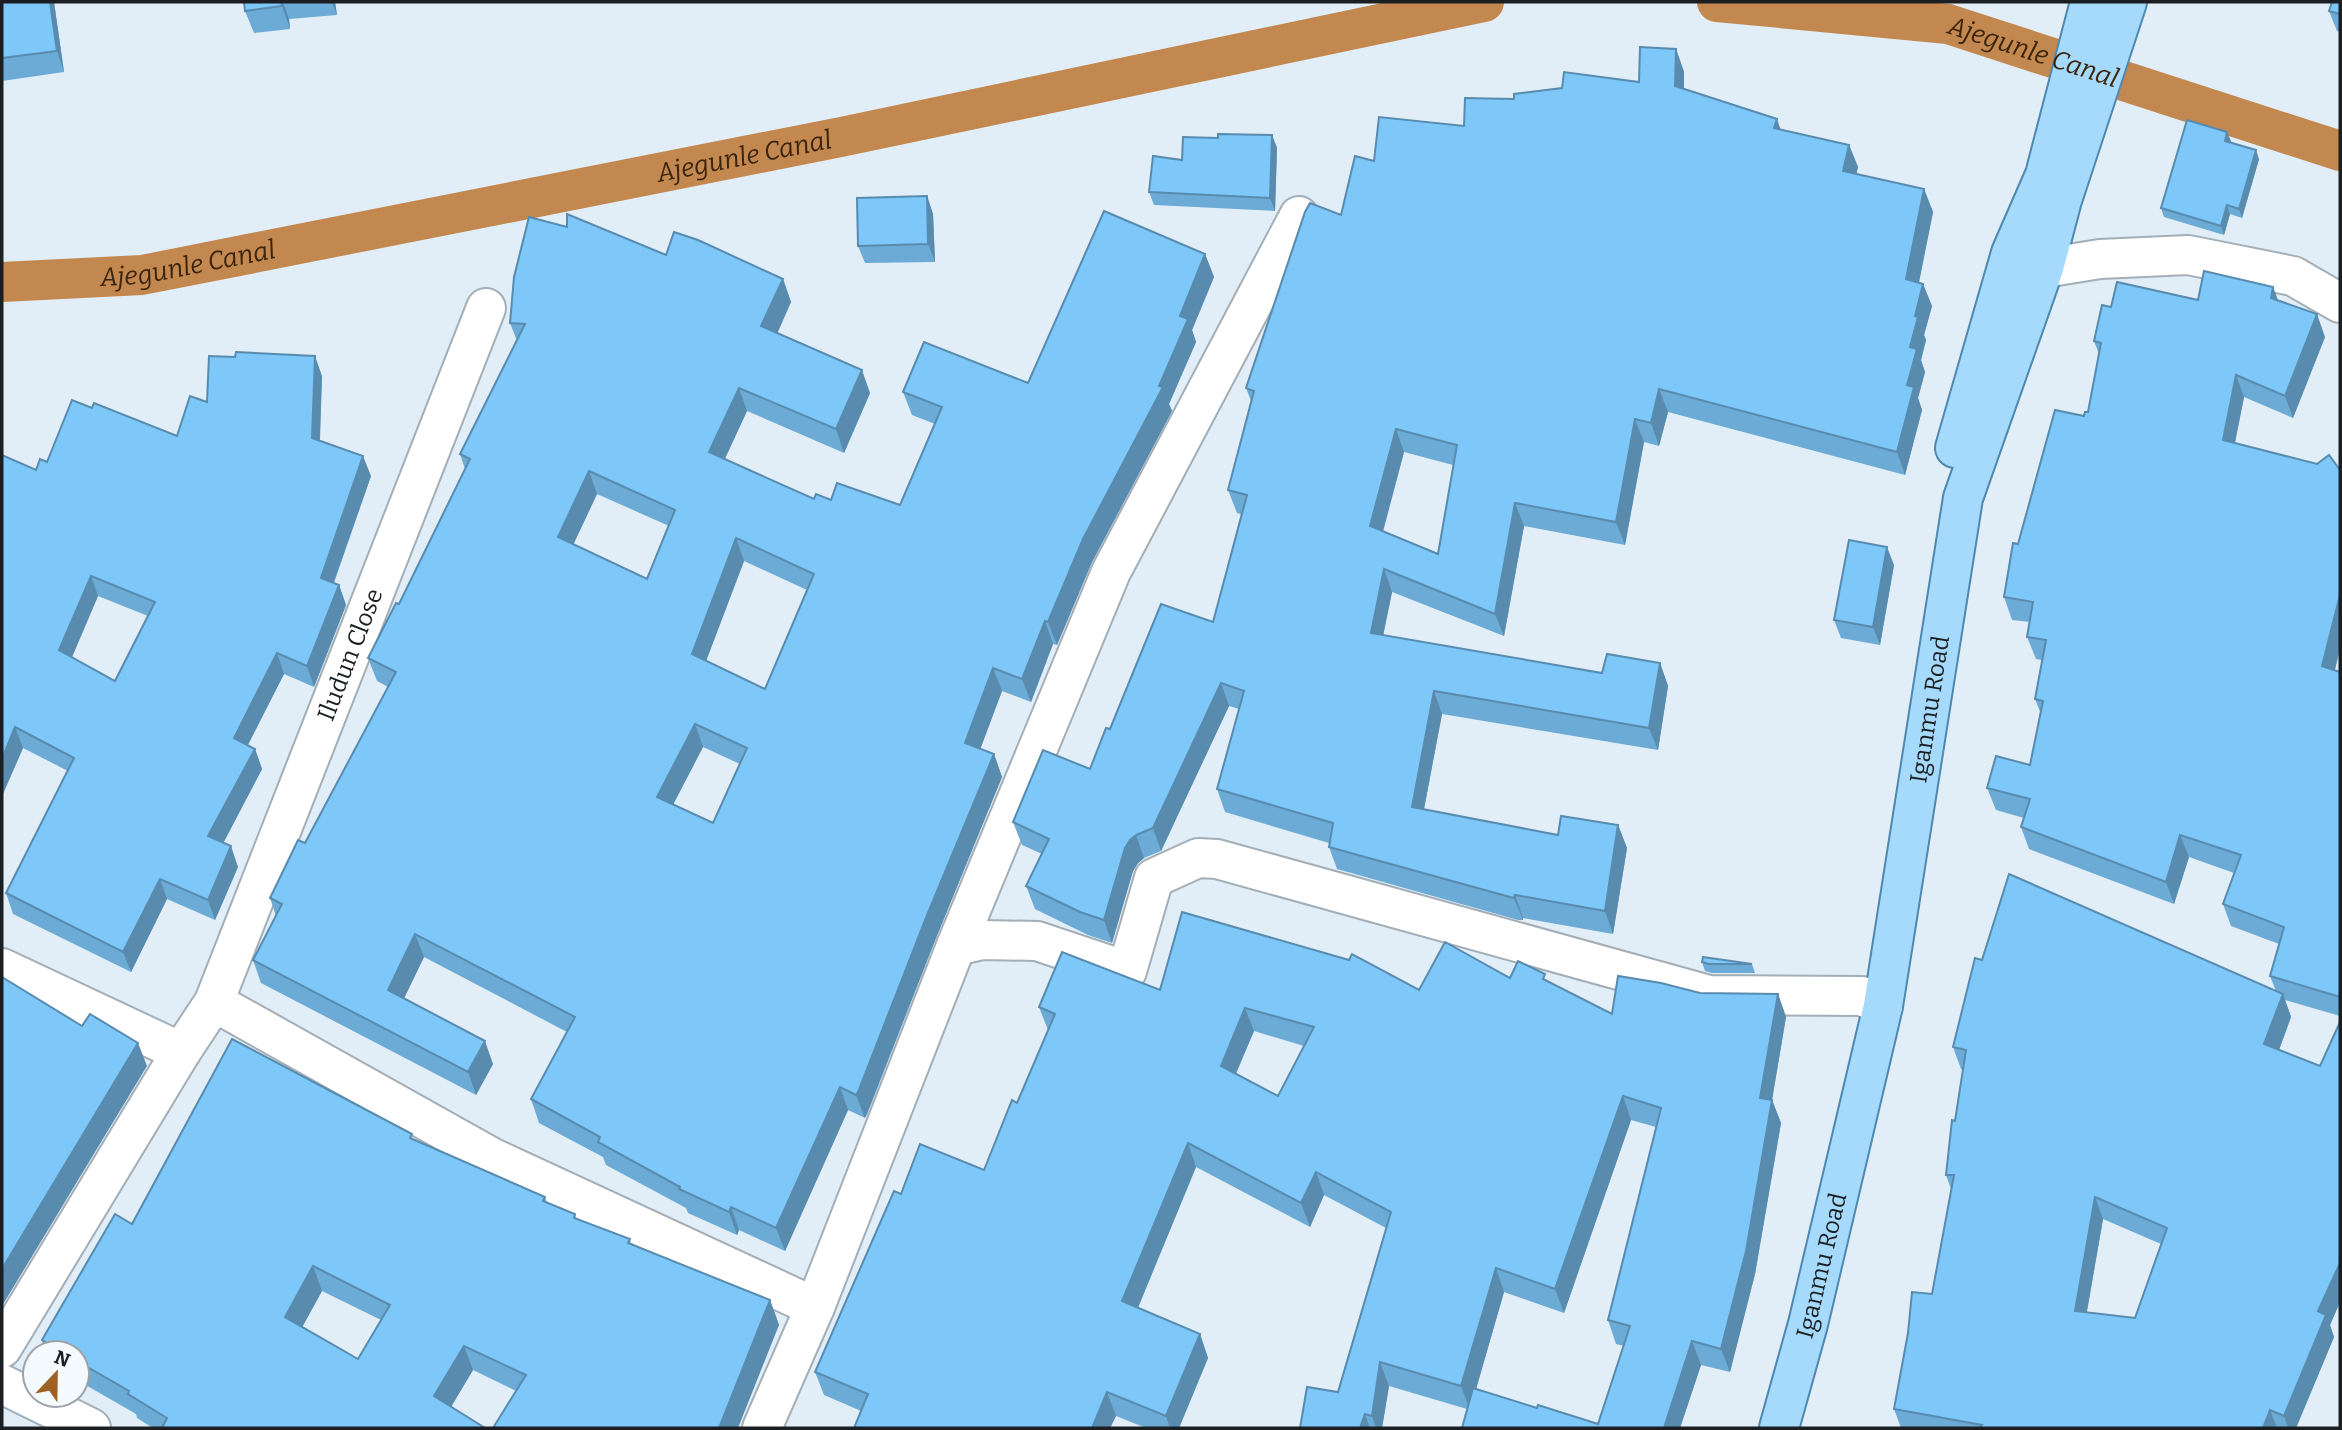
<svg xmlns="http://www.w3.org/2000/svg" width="2342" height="1430" font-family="Bitter,serif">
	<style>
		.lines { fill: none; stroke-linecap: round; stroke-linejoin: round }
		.canal { stroke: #c38850; stroke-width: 40 }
		.minor-casing { stroke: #a3aeb7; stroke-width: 42 }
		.major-casing { stroke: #4e88af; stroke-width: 42 }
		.minor { stroke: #fff; stroke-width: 38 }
		.major { stroke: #a5dafd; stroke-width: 38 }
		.wall { fill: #6cabd6; fill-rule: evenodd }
		.shaded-wall { fill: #588bae }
		.building { fill: #7dc7f9; stroke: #588bae; stroke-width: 2; fill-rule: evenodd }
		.labels { text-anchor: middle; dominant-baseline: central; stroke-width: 5; stroke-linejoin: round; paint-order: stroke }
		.street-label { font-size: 24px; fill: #1b1f22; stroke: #f5fafe }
		.water-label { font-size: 26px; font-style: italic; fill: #3c240a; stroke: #f5fafe }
	</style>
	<rect width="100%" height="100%" fill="#e2eef7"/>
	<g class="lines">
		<g class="canal">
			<path id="s1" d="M1717,2L1948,24L2340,151"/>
			<path id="s2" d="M2,282L142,275L841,137L1484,2"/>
		</g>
		<defs>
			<g id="minor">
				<path d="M2044,268L2100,259L2188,255L2293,276L2340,303"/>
				<path d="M956,946L982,940L1037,941L1127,971L1154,878L1198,858L1217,859L1709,995L1862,996L1883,1006"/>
				<path d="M2,968L181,1052"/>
				<path d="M214,1002L493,1158L815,1307"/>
				<path id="s3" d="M2,1348L181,1052L214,1002L486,308"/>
				<path d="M2,1384L91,1428"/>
				<path d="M762,1428L815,1307L956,946L1111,572L1299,216"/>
			</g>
			<g id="major">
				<path d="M1955,448L2011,253L2045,175L2090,2"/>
				<path id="s4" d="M1779,1428L1808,1324L1883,1006L1963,498L2044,268L2062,200L2127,2"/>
			</g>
		</defs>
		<use href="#minor" class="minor-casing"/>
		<use href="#major" class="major-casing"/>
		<use href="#minor" class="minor"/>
		<use href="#major" class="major"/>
	</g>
	<g class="wall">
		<path d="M2,2H54L64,72L2,81Z"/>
		<path d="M244,2H335L337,15L289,19L290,29L254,33L245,11Z"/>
		<path d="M2340,2V32L2337,31L2329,11Z"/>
		<path d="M1676,49L1684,72V89L1781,129L1849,145L1858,167L1856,174L1924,189L1933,212L1919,282L1923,284L1932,306L1924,335L1926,340L1921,360L1925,372L1918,398L1922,410L1905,475L1668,412L1659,446L1644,442L1625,545L1524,526L1504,636L1392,592L1383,635L1602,673L1660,663L1668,686L1658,750L1442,714L1424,809L1558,835L1618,825L1627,848L1613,934L1523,918V920H1518L1337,869L1329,847V843L1225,812L1217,789L1239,709L1229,706L1161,851L1144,858L1138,863L1133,871L1112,943L1088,935L1035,909L1026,886L1042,854L1022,845L1013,822L1090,769L1110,729L1213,622L1241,514L1237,513L1228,490L1251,401L1246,388L1341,215L1374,161L1464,126L1514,99L1639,82ZM1404,452L1453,465L1438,554L1383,532Z"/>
		<path d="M2227,132L2230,142L2259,159L2242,218L2230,214L2224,235L2164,217L2161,208Z"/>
		<path d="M1272,135L1277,148L1275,211L1154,205L1149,192L1182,160L1218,138Z"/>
		<path d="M927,196L933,214L935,262L865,263L858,246Z"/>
		<path d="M1205,254L1214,277L1192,330L1196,342L1169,404L1172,411L1092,562L1057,645L1053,644L1031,702L1002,691L980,749L994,754L1002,777L936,938L867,1115L865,1118L848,1110L785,1251L739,1230L737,1235L688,1213L686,1208L606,1165L603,1157L539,1123L531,1099L567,1032L424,957L404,998L493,1064L476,1095L261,983L253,960L276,916L270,898L305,843L388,687L377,681L368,658L399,604L465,469L460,454L517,341L510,323L666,255L783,279L791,302L777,333L870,393L844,453L747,411L725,459L814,499L900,505L935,424L912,415L903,392L1028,383ZM597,494L669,526L647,579L573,545ZM744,561L807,590L765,689L706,661ZM703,747L740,764L713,823L673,805Z"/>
		<path d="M2273,287L2278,300L2325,337L2293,418L2244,397L2235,443L2340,470V649L2335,670L2340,672V1016L2285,1000L2291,1017L2279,1050L2320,1066L2340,1022V1302L2330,1325L2334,1337L2296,1428H1901L1894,1409L1932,1294L1951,1189L1946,1175L1963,1069H1961L1953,1047L1982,960L2276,991L2270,976L2279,944L2231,926L2223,904L2234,873L2189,857L2174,904L2029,849L2021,827L2024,818L1996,810L1987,788L2030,765L2041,714L2035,699L2042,660L2036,659L2027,637L2030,622L2012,620L2004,597L2018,544L2084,416L2088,412L2099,354L2094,341L2111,307L2198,300ZM2103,1219L2161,1244L2135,1318L2087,1312Z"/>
		<path d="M322,376L320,441L371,476L334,583L339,585L346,605L314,687L284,674L248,745L255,749L262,769L223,843L238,867L215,920L167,899L131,972L13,914L6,893L68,771L23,748L2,796V455L36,470L47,462L92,408L177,436L207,402ZM98,596L148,616L115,681L72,657Z"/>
		<path d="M1894,565L1880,645L1841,638L1834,620Z"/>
		<path d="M1702,962L1752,964L1755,973H1712L1705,971Z"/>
		<path d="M1510,978L1547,981L1612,1014L1700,993L1778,994L1786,1017L1772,1100L1781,1123L1755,1274L1730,1372L1701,1365L1680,1428H1462L1467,1409L1389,1386L1382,1428H1300L1338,1392L1386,1228L1324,1195L1310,1227L1196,1167L1138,1308L1200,1334L1208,1358L1179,1428H1146L1116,1416L1110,1428H854L861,1411L824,1395L815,1372L901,1194L984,1170L1017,1103L1048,1030L1039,1007L1160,990H1419ZM1254,1031L1304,1046L1278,1096L1236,1074ZM1631,1120L1656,1127L1608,1320L1616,1344L1624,1346L1598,1424L1537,1408L1476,1389L1504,1292L1564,1313Z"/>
		<path d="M414,1140L545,1197L547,1203L575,1214L576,1219L630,1239L631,1244L770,1300L779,1325L516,1391L473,1370L451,1407L485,1428H153L137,1418L136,1414L77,1380V1353H46L42,1340L132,1224ZM322,1291L381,1320L358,1359L302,1327Z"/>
	</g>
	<g class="shaded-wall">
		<path d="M50,2H54L64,72L57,51Z"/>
		<path d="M281,2H283L289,19L290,29L282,6Z"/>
		<path d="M332,2H335L337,15Z"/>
		<path d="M1676,49L1684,72V109L1675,86Z"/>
		<path d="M1777,119L1785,142L1774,128Z"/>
		<path d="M2227,132L2231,141L2228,150L2225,141Z"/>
		<path d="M1272,135L1277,148L1275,211L1270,198Z"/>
		<path d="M1849,145L1858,167L1852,194L1843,171Z"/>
		<path d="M2256,150L2259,159L2242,218L2239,209Z"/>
		<path d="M1924,189L1933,212L1915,302L1906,279Z"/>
		<path d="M927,196L933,214L935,262L928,244Z"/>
		<path d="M2227,205L2230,214L2224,235L2221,226Z"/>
		<path d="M1205,254L1214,277L1192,330L1196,342L1169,404L1172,411L1092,562L1057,645L1048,622L1083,539L1159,386L1180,316Z"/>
		<path d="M783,279L791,302L770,350L761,326Z"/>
		<path d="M1923,284L1932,306L1924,335L1926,340L1921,360L1925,372L1918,398L1922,410L1905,475L1897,452L1907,385L1910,347L1915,316Z"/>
		<path d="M2273,287L2281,309L2271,298Z"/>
		<path d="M2317,314L2325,337L2293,418L2285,396Z"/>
		<path d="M315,356L322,376L319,458L312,438Z"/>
		<path d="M862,370L870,393L844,453L836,429Z"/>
		<path d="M2236,375L2244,397L2231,462L2223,440Z"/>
		<path d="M739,388L747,411L717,475L709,452Z"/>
		<path d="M1659,389L1668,412L1659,446L1651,423Z"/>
		<path d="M1635,419L1644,442L1625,545L1616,522Z"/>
		<path d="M1396,429L1404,452L1378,549L1370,526Z"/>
		<path d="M363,456L371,476L328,598L321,578Z"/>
		<path d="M589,471L597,494L566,560L558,537Z"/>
		<path d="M1515,503L1524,526L1504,636L1495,614Z"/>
		<path d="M736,538L744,561L700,677L692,654Z"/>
		<path d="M1887,547L1894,565L1880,645L1873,627Z"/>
		<path d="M1384,569L1392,592L1379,656L1371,633Z"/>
		<path d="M91,576L98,596L66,671L59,650Z"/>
		<path d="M339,585L346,605L314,687L307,666Z"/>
		<path d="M2340,595V649L2330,688L2322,666Z"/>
		<path d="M1045,621L1053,644L1031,702L1022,679Z"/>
		<path d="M277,653L284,674L241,758L234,738Z"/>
		<path d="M1660,663L1668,686L1658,750L1649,728Z"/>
		<path d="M993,668L1002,691L974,766L965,743Z"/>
		<path d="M1221,683L1229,706L1161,851L1153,828Z"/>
		<path d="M1434,691L1442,714L1420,830L1412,807Z"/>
		<path d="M695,724L703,747L665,820L657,797Z"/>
		<path d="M15,727L23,748L2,796V759Z"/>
		<path d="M255,749L262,769L216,857L208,836Z"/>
		<path d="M994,754L1002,777L936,938L865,1118L856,1095L927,915Z"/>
		<path d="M1618,825L1627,848L1613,934L1605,911Z"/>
		<path d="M1136,835L1144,858L1138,863L1133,871L1112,943L1104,920L1125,848L1130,840Z"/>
		<path d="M2180,835L2189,857L2174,904L2166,882Z"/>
		<path d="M231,846L238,867L215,920L208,900Z"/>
		<path d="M160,879L167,899L131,972L123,952Z"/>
		<path d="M1515,895L1523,918V920L1514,898Z"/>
		<path d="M415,934L424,957L397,1013L388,990Z"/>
		<path d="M1778,994L1786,1017L1772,1100L1781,1123L1755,1274L1730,1372L1721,1349L1760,1098Z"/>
		<path d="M2283,994L2291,1017L2273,1066L2264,1044Z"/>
		<path d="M1245,1008L1254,1031L1229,1089L1221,1066Z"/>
		<path d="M485,1041L493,1064L476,1095L468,1072Z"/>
		<path d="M138,1043L147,1066L2,1306V1269Z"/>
		<path d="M840,1087L848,1110L785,1251L776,1228Z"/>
		<path d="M1623,1096L1631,1120L1564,1313L1555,1289Z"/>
		<path d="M1188,1143L1196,1167L1131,1324L1122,1301Z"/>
		<path d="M1316,1172L1324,1195L1310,1227L1301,1203Z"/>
		<path d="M2095,1197L2103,1219L2083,1333L2075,1311Z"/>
		<path d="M731,1207L739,1230L737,1235L729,1212Z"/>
		<path d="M2340,1263V1302L2330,1325L2334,1337L2296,1428H2288L2284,1416L2318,1311Z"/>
		<path d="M313,1266L322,1291L294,1342L285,1317Z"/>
		<path d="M1496,1268L1504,1292L1470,1410L1461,1386Z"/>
		<path d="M770,1300L779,1325L738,1428H719Z"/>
		<path d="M1200,1334L1208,1358L1179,1428H1170L1166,1416Z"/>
		<path d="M1692,1341L1701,1365L1680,1428H1664Z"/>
		<path d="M464,1346L473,1370L443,1420L434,1396Z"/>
		<path d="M1380,1362L1389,1386L1382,1428H1376L1372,1416Z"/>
		<path d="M1107,1392L1116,1416L1110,1428H1092Z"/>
		<path d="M2270,1410L2277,1428H2263Z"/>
		<path d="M1365,1414L1370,1428H1360Z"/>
	</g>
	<g class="building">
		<path d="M2,2H50L57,51L2,58Z"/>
		<path d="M244,2H281L282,6L245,11Z"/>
		<path d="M2332,2H2340V14L2329,11Z"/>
		<path d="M1640,47L1676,49L1675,86L1777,119L1774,128L1849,145L1843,171L1924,189L1906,279L1923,284L1915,316L1918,317L1910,347L1917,349L1907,385L1914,387L1897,452L1659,389L1651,423L1635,419L1616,522L1515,503L1495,614L1384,569L1371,633L1602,673L1607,654L1660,663L1649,728L1434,691L1412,807L1558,835L1561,816L1618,825L1605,911L1515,895L1514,898L1510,897L1329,847L1333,823L1217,789L1244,691L1221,683L1153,828L1136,835L1130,840L1125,848L1104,920L1080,912L1026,886L1049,839L1013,822L1043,750L1090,769L1106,728L1110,729L1161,604L1213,622L1247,495L1228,490L1254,391L1246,388L1305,212L1310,203L1341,215L1355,156L1374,161L1379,117L1464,126L1465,98L1514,99V94L1562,88L1564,72L1639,82ZM1396,429L1457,445L1438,554L1370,526Z"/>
		<path d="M2187,120L2227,132L2225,141L2256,150L2239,209L2227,205L2221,226L2161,208Z"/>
		<path d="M1218,134L1272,135L1270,198L1149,192L1153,156L1182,160L1183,137L1218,138Z"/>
		<path d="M927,196L928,244L858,246L857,198Z"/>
		<path d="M1104,211L1205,254L1180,316L1188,319L1159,386L1163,387L1083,539L1048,622L1045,621L1022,679L993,668L965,743L994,754L927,915L858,1092L856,1095L840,1087L776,1228L731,1207L729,1212L679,1189L680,1187L598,1142L600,1137L531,1099L575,1017L415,934L388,990L485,1041L468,1072L253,960L282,904L270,898L298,840L305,843L396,672L368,658L396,603L399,604L470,459L460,454L525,324L510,323L514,277L529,217L567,227V214L666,255L674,232L698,240L783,279L761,326L862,370L836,429L739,388L709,452L814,499L816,494L831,500L837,483L900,505L942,407L903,392L924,342L1028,383ZM589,471L675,510L647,579L558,537ZM736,538L814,574L765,689L692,654ZM695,724L747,748L713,823L657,797Z"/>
		<path d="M2204,271L2273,287L2271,298L2317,314L2285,396L2236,375L2223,440L2317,464L2329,455L2340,470V595L2322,666L2340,672V997L2270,976L2284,927L2223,904L2241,855L2180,835L2166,882L2021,827L2030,799L1987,788L1996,756L2030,765L2043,701L2035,699L2046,640L2027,637L2033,602L2004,597L2013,543L2018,544L2055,410L2084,416L2085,412H2088L2101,343L2094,341L2102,305L2111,307L2117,282L2198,300Z"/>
		<path d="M236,352L315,356L312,438L363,456L321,578L339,585L307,666L277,653L234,738L255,749L208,836L231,846L208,900L160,879L123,952L6,893L74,758L15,727L2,759V455L36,470L40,459L47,462L72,400L92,408L94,403L177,436L190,396L207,402L209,356L235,357ZM91,576L155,602L115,681L59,650Z"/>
		<path d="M1849,540L1887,547L1873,627L1834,620Z"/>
		<path d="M2009,874L2283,994L2264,1044L2320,1066L2340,1022V1263L2318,1311L2326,1315L2284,1416L2270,1410L2263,1428H1980L1982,1425L1894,1409L1908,1333L1912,1292L1932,1294L1954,1175H1946L1952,1120L1955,1121L1966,1050L1953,1047L1975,958L1982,960ZM2095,1197L2167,1228L2135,1318L2075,1311Z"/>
		<path d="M1182,912L1349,960L1352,954L1419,990L1445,942L1510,978L1518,961L1545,974L1543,979L1612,1014L1618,976L1661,983L1700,993L1778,994L1760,1098L1772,1100L1746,1251L1721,1349L1692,1341L1664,1428H1462L1473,1388L1537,1408L1538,1405L1598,1424L1630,1326L1608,1320L1661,1108L1623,1096L1555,1289L1496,1268L1461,1386L1380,1362L1372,1416L1365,1414L1360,1428H1300L1307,1387L1338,1392L1391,1212L1316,1172L1301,1203L1188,1143L1122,1301L1200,1334L1166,1416L1107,1392L1092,1428H854L868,1394L815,1372L894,1191L901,1194L920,1144L984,1170L1012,1100L1017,1103L1055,1014L1039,1007L1062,952L1160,990ZM1245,1008L1314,1027L1278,1096L1221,1066Z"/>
		<path d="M1703,957L1752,964H1709L1702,962Z"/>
		<path d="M2,977L82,1026L90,1014L138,1043L2,1269Z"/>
		<path d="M232,1039L412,1134L410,1138L545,1197L543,1201L575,1214L574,1218L630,1239L628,1243L770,1300L719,1428H493L526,1375L464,1346L434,1396L485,1428H162L167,1418L128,1394L129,1391L77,1361V1353H64L42,1340L115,1214L132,1224ZM313,1266L390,1305L358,1359L285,1317Z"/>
	</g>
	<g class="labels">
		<g class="street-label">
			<text stroke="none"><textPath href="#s3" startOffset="779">Iludun Close</textPath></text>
			<text stroke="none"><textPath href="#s4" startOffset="735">Iganmu Road</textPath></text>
			<text stroke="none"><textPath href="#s4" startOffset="168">Iganmu Road</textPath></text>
		</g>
		<g class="water-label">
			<text stroke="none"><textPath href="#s1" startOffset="322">Ajegunle Canal</textPath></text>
			<text stroke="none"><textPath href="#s2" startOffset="754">Ajegunle Canal</textPath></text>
			<text stroke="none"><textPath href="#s2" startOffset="187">Ajegunle Canal</textPath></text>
		</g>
	</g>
	<rect width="2342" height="1430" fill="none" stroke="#1b1f22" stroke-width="7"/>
	<g transform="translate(56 1374) rotate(22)"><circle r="33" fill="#f5fafe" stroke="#9ea2a6" stroke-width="2"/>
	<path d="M0-5L12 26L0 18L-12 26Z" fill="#9d6122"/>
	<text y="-10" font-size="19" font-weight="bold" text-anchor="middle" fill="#1b1f22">N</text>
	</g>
</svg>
